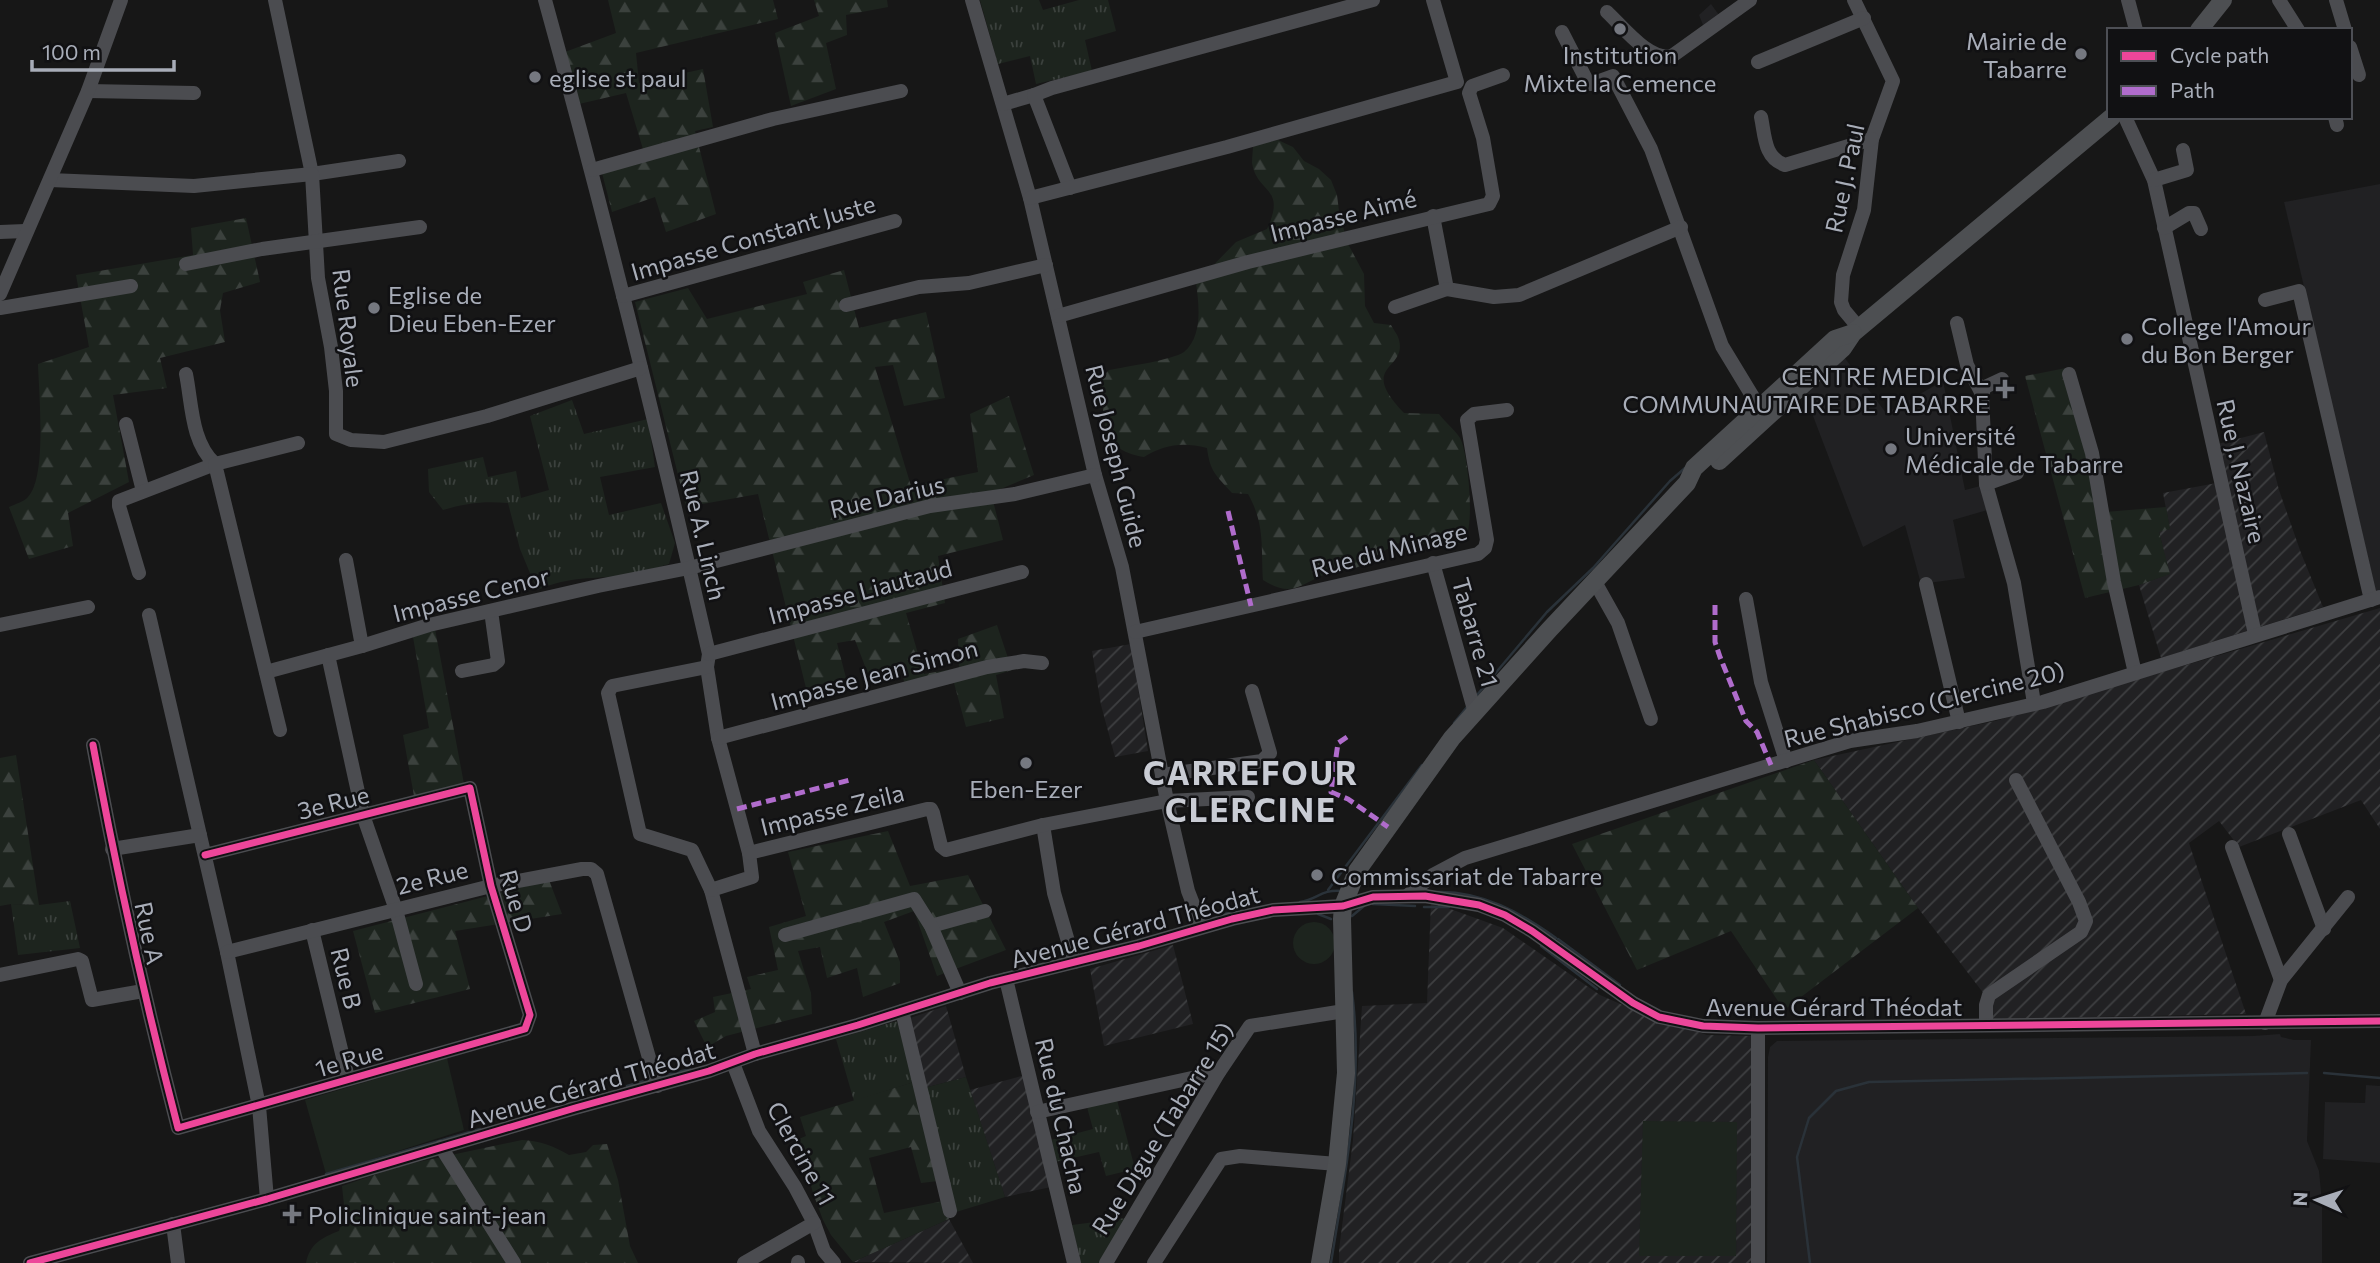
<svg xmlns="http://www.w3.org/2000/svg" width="2380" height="1263" font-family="Commissioner,sans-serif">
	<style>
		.built { fill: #212123 }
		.industrial { fill: url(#industrial-furrows) }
		.grass { fill: url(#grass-tufts) }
		.forest { fill: url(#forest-firs) }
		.park { fill: #1d241e }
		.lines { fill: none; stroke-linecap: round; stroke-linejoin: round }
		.stream { stroke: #2a3239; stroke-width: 2.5 }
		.minor { stroke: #4b4c50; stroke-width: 14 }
		.major { stroke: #4d4f52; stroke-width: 18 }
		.quiet { stroke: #b06ccc; stroke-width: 5; stroke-dasharray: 10 5; stroke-linecap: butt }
		.cycleway-casing { stroke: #111113; stroke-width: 11 }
		.cycleway { stroke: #ed469a; stroke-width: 7 }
		.poi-dot { fill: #757880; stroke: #111113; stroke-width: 2.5 }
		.labels { text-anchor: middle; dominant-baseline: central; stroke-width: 5; stroke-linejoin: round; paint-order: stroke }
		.poi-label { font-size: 24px; fill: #a8adb8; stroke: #111113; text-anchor: start }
		.street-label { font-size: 24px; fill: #a8adb8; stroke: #111113 }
		.district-label { font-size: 32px; font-weight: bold; letter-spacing: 2px; fill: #c9ccd4; stroke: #111113 }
	</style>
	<defs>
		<pattern id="industrial-furrows" width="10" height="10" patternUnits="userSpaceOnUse" patternTransform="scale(1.75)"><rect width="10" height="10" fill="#212123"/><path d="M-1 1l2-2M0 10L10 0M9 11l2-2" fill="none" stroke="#3e3f41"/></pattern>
		<pattern id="grass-tufts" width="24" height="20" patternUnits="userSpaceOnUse" patternTransform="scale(1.75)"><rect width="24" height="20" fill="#1d241e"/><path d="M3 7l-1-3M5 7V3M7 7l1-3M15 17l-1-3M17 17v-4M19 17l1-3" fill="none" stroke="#3b413d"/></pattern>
		<pattern id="forest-firs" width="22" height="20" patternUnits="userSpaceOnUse" patternTransform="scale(1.75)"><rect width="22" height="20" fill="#1d241e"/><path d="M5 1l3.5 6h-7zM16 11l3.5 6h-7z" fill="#3b413d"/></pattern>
	</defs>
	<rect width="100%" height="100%" fill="#171717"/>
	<g class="built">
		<path d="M1711,4L1719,15L1703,25L1699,15Z"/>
		<path d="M2380,184V591L2376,592L2284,202Z"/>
		<path d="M1844,357L1886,413L1943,381L1965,490L1984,485L1991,509L1953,520L1965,578L1921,584L1905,525L1863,547L1805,395Z"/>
		<path d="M2280,1034L2281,1037L2294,1040H2311L2307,1141L2319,1171L2322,1202V1263H1767L1768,1057L1770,1047L1777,1041L2253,1036Z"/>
		<path d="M2366,1085L2380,1086V1163L2323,1159L2325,1102L2365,1103Z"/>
	</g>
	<g class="industrial">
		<path d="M2264,432L2279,490L2301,553L2323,607L2161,658L2139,585L2169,574L2159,531L2170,529L2163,493L2222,482L2214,445Z"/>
		<path d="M2380,608V829L2361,800L2239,847L2219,821L2189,843L2246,1014L1991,1019V1003L1918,908L1814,760L1995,721Z"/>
		<path d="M1131,644L1148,751L1115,757L1101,705L1092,651Z"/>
		<path d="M1431,902L1503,928L1600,995L1634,1010L1707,1035L1752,1036L1751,1263H1339V1250L1353,1140L1362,1006L1427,1003Z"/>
		<path d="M1173,945L1193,1024L1104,1046L1090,969Z"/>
		<path d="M946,1006L966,1077L924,1088L907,1019Z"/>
		<path d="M1025,1075L1051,1187L1005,1197L970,1090Z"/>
		<path d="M949,1219L973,1263L853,1262Z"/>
	</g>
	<g class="grass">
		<path d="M980,0H1039L1043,10L1079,0H1108L1116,31L1085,40L1092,71L1036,84L1030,56L998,64Z"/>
		<path d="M572,400L584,434L648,419L655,467L600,477L609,515L661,503L675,543L669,564C655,568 640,573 625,575C590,580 573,575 537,590L520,549L508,503C484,501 466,503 443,510L429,492L428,469L483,457L488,477L516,471L521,498L549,490L530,416Z"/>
		<path d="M70,901L80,948L18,955L11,904L39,905Z"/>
		<path d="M897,1021L914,1082L854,1101L836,1039Z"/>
		<path d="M966,1077L1005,1197L956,1212L924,1088Z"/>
		<path d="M1117,1100L1135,1169L1106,1176L1099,1152L1055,1162L1051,1140L1093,1129L1087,1107Z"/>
		<path d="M1126,1218L1099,1263H1081L1072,1225Z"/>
	</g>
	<g class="forest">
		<path d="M608,0H773L778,19L636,53L639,83L703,69L713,127L695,131L716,214L666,232L655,197L612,212L599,161L643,149L626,93L579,104L565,52L616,33Z"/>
		<path d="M814,0H887L888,7L846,15L847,35L826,43L836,89L791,106L775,33L819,16Z"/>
		<path d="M1278,140L1293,147L1304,161L1319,169L1331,180L1337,195L1339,211L1347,242L1364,274L1365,306L1374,323L1391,325C1393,329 1398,335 1399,340C1407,371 1357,364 1404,413L1439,414C1445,422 1455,430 1460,438C1468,452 1475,526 1465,538C1447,561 1420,535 1399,543C1384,549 1372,561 1358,567C1346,572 1332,571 1321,576C1296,588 1289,596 1263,580C1261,547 1265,524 1248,494L1232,493C1216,475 1210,472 1207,448C1183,442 1165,444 1144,457C1097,450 1104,415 1102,377L1109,370C1124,367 1173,360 1184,352C1203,336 1199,305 1196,283L1236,242L1267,229C1287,186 1257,194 1252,163C1252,157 1253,151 1253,145Z"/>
		<path d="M246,218L260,282L223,293L220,310L225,342L160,358L167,388L113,395L129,482L68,513L73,546L29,559L9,507C15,504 24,502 28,497C47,478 39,392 38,364L89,347L76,275L193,255L191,228Z"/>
		<path d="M844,270L859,328L926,312L945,398L904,406L893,365L875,367L911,486L978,472L970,414L1009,396L1034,475L991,493L1003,540L938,556L945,603L906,613L924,674L959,668L958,639L997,625L1012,670L996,675L1004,718L966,727L954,683L907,693L901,669L868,674L855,640L837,643L846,678L806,688L758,494L686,507L635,302L688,288L707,319L807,294L803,282Z"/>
		<path d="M2071,367L2096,454L2105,512L2166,507L2170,529L2159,532L2170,574L2139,585L2085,598L2025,376Z"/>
		<path d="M435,629L464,784L414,796L403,735L429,728L413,637Z"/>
		<path d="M16,755L39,905L11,904L0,906V758Z"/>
		<path d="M1814,760L1918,908L1784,1010L1731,931L1637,970L1572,844Z"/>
		<path d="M888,831L910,886L968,875L1006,950L937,976L914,911L884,922L900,962V983L863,997L857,968L827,978L820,947L798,951L811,993L812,1014L726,1036L707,1047L694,1021L715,1012L713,997L751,989L747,977L778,970L769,927L806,916L788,852Z"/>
		<path d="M549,880L562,914L455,931L470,989L375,1013L353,931Z"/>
		<path d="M914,1082L938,1181L921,1183L911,1147L869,1158L884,1213L943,1201L949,1219L853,1262L831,1235L823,1220L813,1193L799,1139L806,1136L800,1117Z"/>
		<path d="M522,1140C541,1141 553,1146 569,1155L586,1152L593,1145L607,1144L618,1180L630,1246L638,1263H306C310,1244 321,1238 339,1231L345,1214L342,1186L404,1165Z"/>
	</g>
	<g class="park">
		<circle cx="1314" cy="943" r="21"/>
		<path d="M447,1058L464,1130L326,1174L305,1100Z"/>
		<path d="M1643,1121L1737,1122L1736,1256H1639Z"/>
	</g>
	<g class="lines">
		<g class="stream">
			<path d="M1477,695L1547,612L1593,568L1670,481L1685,468"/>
			<path d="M1454,723L1467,707"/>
			<path d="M1328,890L1422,765"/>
			<path d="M1438,892C1482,891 1521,913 1556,938"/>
			<path d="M1300,902C1319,899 1320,889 1343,891"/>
			<path d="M1373,904L1415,906"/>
			<path d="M1424,907H1449"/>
			<path d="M1224,914L1238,911"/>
			<path d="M1318,914L1331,919"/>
			<path d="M1352,916L1364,906"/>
			<path d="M1558,939L1620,985"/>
			<path d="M1541,946L1597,989"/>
			<path d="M2324,1073L2380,1078"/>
			<path d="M659,1077L690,1069"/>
			<path d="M627,1086L651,1079"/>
			<path d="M326,1174L480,1129"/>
			<path d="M1331,1263C1345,1174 1364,1082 1352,992"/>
			<path d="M1810,1263L1797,1157L1809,1118L1836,1091L1869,1082L2307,1073"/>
		</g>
		<g class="minor">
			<path d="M275,0L312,174L399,161"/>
			<path d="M545,0C605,217 659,435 709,654L707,667L718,738L749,853L752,877L711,890L755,1054"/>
			<path d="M972,0L1030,198L1095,475L1122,567L1167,801L1188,891L1202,927"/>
			<path d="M1854,0L1893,81L1872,139L1864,210L1843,275L1841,302L1844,310L1859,328"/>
			<path d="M2128,0L2136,30"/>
			<path d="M2279,0L2298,30"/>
			<path d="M2336,0L2345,30"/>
			<path d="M1607,12C1624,28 1649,61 1672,56L1750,0"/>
			<path d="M1562,32L1588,83L1591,84L1613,76L1651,149L1722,346L1759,407"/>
			<path d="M2350,47L2359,75"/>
			<path d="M1758,62L1864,18"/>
			<path d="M88,91L194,93"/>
			<path d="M1003,104L1034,95"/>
			<path d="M1761,117C1765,136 1764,158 1785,165L1872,139"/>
			<path d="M2125,117L2154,180L2255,634"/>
			<path d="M2335,117L2337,125"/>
			<path d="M592,170L773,119L901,91"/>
			<path d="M50,180L194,186L312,174L318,278L331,347L336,391V434L351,440L384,442L487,416L641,368"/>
			<path d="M2154,180L2187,170L2183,150"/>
			<path d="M1070,188L1034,95L1052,88L1373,0"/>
			<path d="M1030,198L1227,147L1457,82L1433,0"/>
			<path d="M1433,216L1447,289L1494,297L1519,295L1681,227"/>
			<path d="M2164,228L2189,213H2194L2201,229"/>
			<path d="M0,232L25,231"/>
			<path d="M186,264L262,249L420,227"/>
			<path d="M0,294L88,91L121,0"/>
			<path d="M623,296L895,221"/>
			<path d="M2265,300L2299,291L2371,600"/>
			<path d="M846,305L919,287L969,283L1046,265"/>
			<path d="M1395,307L1447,289"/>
			<path d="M0,308L131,286"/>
			<path d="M1058,316L1248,262L1489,204L1493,196L1483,138L1469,93L1472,86L1503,75"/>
			<path d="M1957,323L1967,365L1982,394L1986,484L2014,583L2034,703"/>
			<path d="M2069,374L2092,453L2114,582L2135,673"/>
			<path d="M1982,394L1985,387L2002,379"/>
			<path d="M126,424L143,491"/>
			<path d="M1986,484L2017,473"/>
			<path d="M346,560L362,646"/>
			<path d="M1433,563L1475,713"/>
			<path d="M139,573L119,506V501L215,464C191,442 192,404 186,374"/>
			<path d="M1595,582L1618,623L1651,719"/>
			<path d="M1926,584L1959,722"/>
			<path d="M1746,599L1761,682L1786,761"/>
			<path d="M149,615L227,952L259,1106L267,1199"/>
			<path d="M0,625L88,607"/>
			<path d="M1135,632L1478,554L1485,548L1487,540L1467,420L1474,414L1507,410"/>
			<path d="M709,654L1022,572"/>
			<path d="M328,655L363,815L396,910L416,984"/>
			<path d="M707,667L612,686L608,693L640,834L692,850L711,890"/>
			<path d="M462,671L493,665L498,661L491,611"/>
			<path d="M266,672L362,646L429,625L598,586L689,568L930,506L1015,494L1095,475"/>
			<path d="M280,730L215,464L298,443"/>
			<path d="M718,738L987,667L1024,661L1042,663"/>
			<path d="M93,745C117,874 145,1001 178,1128L525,1029L530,1015L491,886L470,788L205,855"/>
			<path d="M1162,775L1262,761L1270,753L1252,691"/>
			<path d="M1043,825L1054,893L1074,962"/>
			<path d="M2289,834L2324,929"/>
			<path d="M2232,847L2281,980"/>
			<path d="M112,849L200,835"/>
			<path d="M749,853L927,809H931L933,813L941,846L946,850L1043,825L1167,801L1248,797"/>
			<path d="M1407,896L1433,875L1465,858L1850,741L1917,731L2043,702L2380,597"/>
			<path d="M931,926L985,911"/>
			<path d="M312,930L348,1078"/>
			<path d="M785,935L914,899L931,926L960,993"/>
			<path d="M227,952L491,886L582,869H591L597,874L657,1086"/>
			<path d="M0,975L78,959L82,961L92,1000L143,991"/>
			<path d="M1006,979L1074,1263"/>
			<path d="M902,1011L950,1211"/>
			<path d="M2265,1023L2281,980L2348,897"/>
			<path d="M1986,1025V1005L1989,995L2081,932L2086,921L2079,902L2016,780"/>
			<path d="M1758,1028V1263"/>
			<path d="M733,1063L759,1131L795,1187L814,1223L824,1251L834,1263"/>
			<path d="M1037,1112L1219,1072"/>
			<path d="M441,1147L514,1263"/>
			<path d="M173,1224L178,1263"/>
			<path d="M798,1262V1263"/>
			<path d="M30,1263L267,1199L575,1108L709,1071L755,1054L858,1025L990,983L1139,946L1232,919L1273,910L1343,906L1373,897L1425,896L1479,905L1505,915L1532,931L1633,1003L1659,1017L1703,1026L1758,1028L2380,1021"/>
			<path d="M744,1263L814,1223"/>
			<path d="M1106,1263L1219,1072L1250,1026L1344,1011"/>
			<path d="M1154,1263L1221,1159L1240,1156L1337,1164"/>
		</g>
		<g class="major">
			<path d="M2199,30L2223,0"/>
			<path d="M1719,461L1843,348L1853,333L2112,117"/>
			<path d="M1320,1263L1337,1164L1346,1073L1342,919L1343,906L1357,871L1452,738L1549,630L1687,483L1694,468L1835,339L1853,333"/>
		</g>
		<g class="quiet">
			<path d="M1228,511L1251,606"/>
			<path d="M1715,605V642L1720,657L1746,721L1757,732L1771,765"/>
			<path d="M1347,737L1338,743L1331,792L1348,799L1388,827"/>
			<path d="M737,809L850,780"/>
		</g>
		<defs>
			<g id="cycleway">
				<path d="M93,745C117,874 145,1001 178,1128L525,1029L530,1015L491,886L470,788L205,855"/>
				<path d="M30,1263L267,1199L575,1108L709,1071L755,1054L858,1025L990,983L1139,946L1232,919L1273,910L1343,906L1373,897L1425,896L1479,905L1505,915L1532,931L1633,1003L1659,1017L1703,1026L1758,1028L2380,1021"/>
			</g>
		</defs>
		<use href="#cycleway" class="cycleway-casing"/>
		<use href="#cycleway" class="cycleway"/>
	</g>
	<g class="poi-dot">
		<circle cx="1620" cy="29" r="7"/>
		<circle cx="2081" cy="54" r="7"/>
		<circle cx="535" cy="77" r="7"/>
		<circle cx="374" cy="308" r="7"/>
		<circle cx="2127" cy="339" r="7"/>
		<path d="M2001.5 378.5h7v7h7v7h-7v7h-7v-7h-7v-7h7z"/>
		<circle cx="1891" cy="449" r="7"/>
		<circle cx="1026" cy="763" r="7"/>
		<circle cx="1317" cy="875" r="7"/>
		<path d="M288.5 1203.5h7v7h7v7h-7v7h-7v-7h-7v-7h7z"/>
	</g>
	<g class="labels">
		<g class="poi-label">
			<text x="2067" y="40" text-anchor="end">Mairie de<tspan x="2067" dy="28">Tabarre</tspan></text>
			<text x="1620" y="54" text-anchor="middle">Institution<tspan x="1620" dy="28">Mixte la Cemence</tspan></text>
			<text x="549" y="77">eglise st paul</text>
			<text x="388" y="294">Eglise de<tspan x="388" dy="28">Dieu Eben-Ezer</tspan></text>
			<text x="2141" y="325">College l'Amour<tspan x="2141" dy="28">du Bon Berger</tspan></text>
			<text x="1989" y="375" text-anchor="end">CENTRE MEDICAL<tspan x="1989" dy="28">COMMUNAUTAIRE DE TABARRE</tspan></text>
			<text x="1905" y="435">Université<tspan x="1905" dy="28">Médicale de Tabarre</tspan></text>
			<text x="1026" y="788" text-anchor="middle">Eben-Ezer</text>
			<text x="1331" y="875">Commissariat de Tabarre</text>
			<text x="308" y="1214">Policlinique saint-jean</text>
		</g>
		<g class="street-label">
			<text transform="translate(1844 178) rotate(-78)">Rue J. Paul</text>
			<text transform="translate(1343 215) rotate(-14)">Impasse Aimé</text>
			<text transform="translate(753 237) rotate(-16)">Impasse Constant Juste</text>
			<text transform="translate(349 328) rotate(83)">Rue Royale</text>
			<text transform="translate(1117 456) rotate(76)">Rue Joseph Guide</text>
			<text transform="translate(2242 471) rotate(77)">Rue J. Nazaire</text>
			<text transform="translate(887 496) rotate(-13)">Rue Darius</text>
			<text transform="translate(704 535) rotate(77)">Rue A. Linch</text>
			<text transform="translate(1389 549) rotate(-14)">Rue du Minage</text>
			<text transform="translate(860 591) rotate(-15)">Impasse Liautaud</text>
			<text transform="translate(471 594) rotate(-14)">Impasse Cenor</text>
			<text transform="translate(1476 632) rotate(74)">Tabarre 21</text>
			<text transform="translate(874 674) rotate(-15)">Impasse Jean Simon</text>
			<text transform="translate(1924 704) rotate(-14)">Rue Shabisco (Clercine 20)</text>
			<text transform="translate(333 802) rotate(-14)">3e Rue</text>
			<text transform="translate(832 809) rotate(-14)">Impasse Zeila</text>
			<text transform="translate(432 877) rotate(-14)">2e Rue</text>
			<text transform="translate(517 901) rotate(74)">Rue D</text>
			<text transform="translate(1135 926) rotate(-15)">Avenue Gérard Théodat</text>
			<text transform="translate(150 933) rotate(78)">Rue A</text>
			<text transform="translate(347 978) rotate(76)">Rue B</text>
			<text x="1834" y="1006">Avenue Gérard Théodat</text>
			<text transform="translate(349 1059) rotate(-16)">1e Rue</text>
			<text transform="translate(591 1084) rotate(-16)">Avenue Gérard Théodat</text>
			<text transform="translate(1062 1116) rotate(77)">Rue du Chacha</text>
			<text transform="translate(1162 1128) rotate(-58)">Rue Digue (Tabarre 15)</text>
			<text transform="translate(802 1153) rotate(61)">Clercine 11</text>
		</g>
		<g class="district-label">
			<text x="1251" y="772">CARREFOUR<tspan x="1251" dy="37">CLERCINE</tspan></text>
		</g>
	</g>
	<rect x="2107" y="28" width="245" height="91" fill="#111113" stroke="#4d4f55" stroke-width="2"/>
	<rect x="2121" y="51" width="35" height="10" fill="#ed469a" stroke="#4d4f55" stroke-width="2"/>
	<text x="2170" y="63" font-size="21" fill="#a8adb8">Cycle path</text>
	<rect x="2121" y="86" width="35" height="10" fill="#b06ccc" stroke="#4d4f55" stroke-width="2"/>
	<text x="2170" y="98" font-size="21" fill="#a8adb8">Path</text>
	<g transform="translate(2317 1200) rotate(273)" stroke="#111113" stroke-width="5" paint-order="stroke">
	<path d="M0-5L12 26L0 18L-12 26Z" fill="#a8adb8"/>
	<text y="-10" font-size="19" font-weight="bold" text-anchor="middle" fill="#a8adb8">N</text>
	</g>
	<path d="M32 60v10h142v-10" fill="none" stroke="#a8adb8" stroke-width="3.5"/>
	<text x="42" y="60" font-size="21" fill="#a8adb8" stroke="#111113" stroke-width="5" paint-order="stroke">100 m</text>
</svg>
